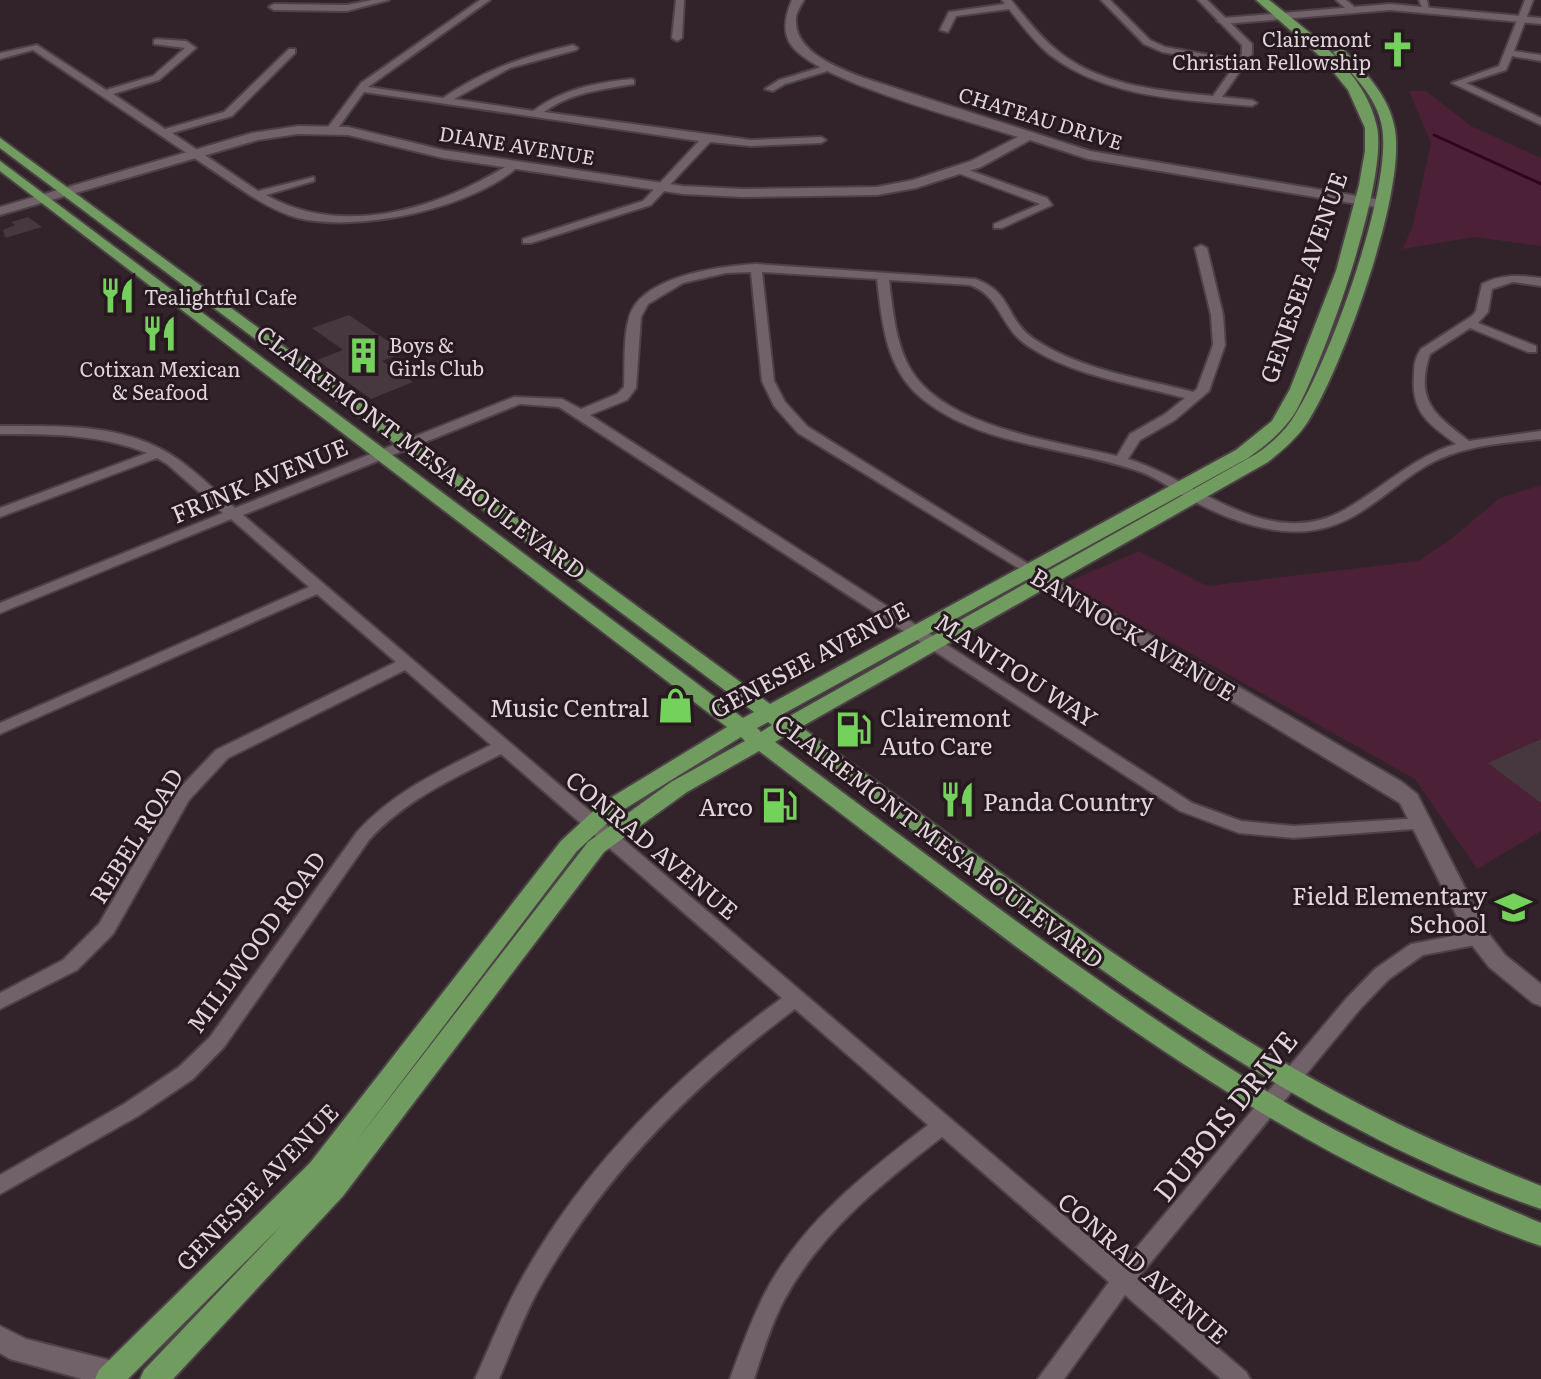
<svg xmlns="http://www.w3.org/2000/svg" width="1541" height="1379" font-family="Literata,serif">
	<style>
		.green { fill: #4c2138 }
		.lines { fill: none; stroke-linecap: round; stroke-linejoin: round }
		.stream { stroke: #31041e; stroke-width: 3 }
		.building { fill: #47383f }
		.minor-casing { stroke: #4c4146; stroke-width: 4 }
		.tertiary-casing { stroke: #4c4146; stroke-width: 4 }
		.primary-casing { stroke: #4c4146; stroke-width: 4 }
		.minor { fill: #716168; fill-rule: evenodd }
		.tertiary { fill: #716168; fill-rule: evenodd }
		.primary { fill: #709c60; fill-rule: evenodd }
		.labels { text-anchor: middle; dominant-baseline: central; stroke-width: 6; stroke-linejoin: round; paint-order: stroke }
		.far-poi-label { font-size: 20px; fill: #dfd6da; stroke: #27191f; text-anchor: start }
		.far-street-label { font-size: 20px; fill: #dfd6da; stroke: #27191f }
		.street-label { font-size: 24px; fill: #dfd6da; stroke: #27191f }
		.poi-label { font-size: 24px; fill: #dfd6da; stroke: #27191f; text-anchor: end }
		.near-street-label { font-size: 28px; fill: #dfd6da; stroke: #27191f }
	</style>
	<rect width="100%" height="100%" fill="#312329"/>
	<g class="green">
		<path d="M1409,91H1426L1471,126L1541,158V246L1475,237L1402,249L1412,229L1431,143Z"/>
		<path d="M1541,485V831L1477,869L1415,779L1065,583L1139,551L1207,586L1418,561L1451,539L1500,498Z"/>
	</g>
	<g class="lines">
		<path class="stream" d="M1434,135L1541,184"/>
	</g>
	<g class="building">
		<path d="M28,217L42,227L5,238L3,230L15,225L11,222Z"/>
		<path d="M349,315L386,340L393,338L410,350L382,361L413,382L371,399L317,360L343,350L312,328Z"/>
		<path d="M1541,739V803L1488,763Z"/>
	</g>
	<g class="lines">
		<defs>
			<g id="minor">
				<path d="M372,0H389L347,11L274,10L269,7L274,4L347,5Z"/>
				<path d="M480,0H490L368,87L443,98C484,70 524,56 573,45L578,48L576,50L510,68L454,99L533,111C563,89 595,83 631,79L634,80V84C601,90 572,92 544,112L751,140L821,137L826,140L821,143L751,146L710,142L651,205L531,243H523V239L643,201L699,141L364,92L335,132H327L326,130L361,83Z"/>
				<path d="M676,0H684L682,38L677,41L672,38Z"/>
				<path d="M1002,0H1011C1024,16 1037,33 1053,47C1095,85 1159,91 1213,96L1235,65L1162,52L1144,44L1101,0H1110L1150,40L1165,47L1238,60L1242,54V45L1198,0H1207L1252,44V54L1222,97L1252,100L1257,103L1252,106C1185,100 1106,98 1050,55C1034,42 1022,25 1009,9L956,16L948,32L940,30L949,12L1005,4Z"/>
				<path d="M1336,0H1346L1358,10L1350,12Z"/>
				<path d="M1419,0H1427L1429,10H1423Z"/>
				<path d="M1525,0H1533L1514,51L1541,55V61L1512,56L1506,70L1466,83L1541,118V125L1452,83L1499,66Z"/>
				<path d="M157,39L186,41L196,48L159,80L113,94L165,129L224,112L289,49H295V53L232,116L172,133L258,191L314,177V181L266,195C343,239 441,208 511,163L520,165C474,208 359,233 298,218C280,213 264,204 248,194L33,50L0,59V53L37,45L106,90L153,76L185,48L154,44V40Z"/>
				<path d="M828,65L831,66V70L785,84L773,91L765,89L779,80Z"/>
				<path d="M955,168H963L1047,198L1052,205L1002,228H994V224L1040,204L955,172Z"/>
				<path d="M1201,245L1207,248L1223,315L1225,345L1209,391L1175,420L1140,440L1128,459C1197,480 1269,554 1346,509C1384,487 1413,457 1456,444C1428,423 1411,413 1414,375C1414,365 1415,358 1421,349L1472,316L1476,311L1482,284C1501,274 1520,275 1541,278V286L1513,282L1492,289L1488,312L1478,323L1536,346V352H1528L1470,328L1430,354C1414,401 1436,416 1469,441L1541,431V439C1501,443 1459,446 1424,467C1388,489 1359,523 1315,530C1273,537 1225,519 1188,498C1172,490 1158,478 1141,472C1069,446 980,448 919,396C885,366 882,321 877,279L762,272L774,381L785,402L808,427L1035,568L1037,571L1035,574L1030,575L798,433L774,406L762,381L751,272L726,273L683,283L648,304L641,317L636,388L627,400L590,415L1192,803L1241,821L1294,826L1421,818L1427,820L1430,824L1427,828L1294,838L1239,833L1180,811L559,407L520,404L243,515L1122,1265L1346,999L1375,969L1411,944L1479,931L1486,933L1488,938L1486,943L1423,955L1389,979L1360,1009L1137,1279L1246,1372L1250,1379H1221L1125,1295L1064,1379H1038L1109,1282L942,1137C881,1184 818,1234 782,1304C770,1328 762,1354 754,1379H730C741,1349 751,1321 765,1293C802,1222 867,1172 928,1125L795,1009C693,1085 605,1174 541,1285C524,1315 512,1348 499,1379H475C491,1344 505,1307 525,1273C588,1162 679,1073 782,998L501,754C453,779 406,799 369,840L224,1047L193,1079L138,1116L0,1194V1175L124,1104L179,1067L210,1037L357,832C394,791 442,770 491,745L405,670L228,758L189,800L113,934L77,970L0,1009V993L63,960L99,924L176,792L216,750L396,662L317,594L0,734V723L309,587L231,519L0,613V603L223,513L167,464L157,458L0,517V508L147,453C99,434 51,434 0,434V426C54,426 114,423 163,450C189,464 212,488 235,508L514,397L562,399L581,409L617,394L624,387C625,365 623,339 629,318C640,276 720,266 756,264L975,279C1013,292 1005,319 1034,339C1080,370 1141,378 1193,392L1197,389L1213,345L1211,315L1195,248ZM889,280L970,285C1001,296 1000,328 1028,346C1073,376 1133,384 1185,398L1165,414L1130,434L1117,456C1056,441 946,428 911,370C895,343 893,310 889,280Z"/>
			</g>
			<g id="tertiary">
				<path d="M792,0H804C801,5 796,13 796,18C793,52 839,68 864,78L1090,151L1381,200L1388,204L1381,208L1088,159L1030,140L981,167L916,188L877,195L742,197L683,194L443,158L348,135L298,134L258,140L0,215V207L252,133L298,126L348,127L443,150L683,186L742,189L877,187L913,180L971,161L1018,137C970,121 819,82 792,46C781,32 786,14 792,0Z"/>
				<path d="M1390,4L1541,18V24L1390,10L1223,24L1217,21L1223,18Z"/>
				<path d="M1030,565L1402,782L1417,794L1488,933L1505,955L1541,984V1006L1533,1003L1489,967L1471,944L1400,803L1023,575L1021,571L1023,567Z"/>
				<path d="M0,1326L26,1339L113,1361L123,1365L127,1374L125,1379H82L10,1359L0,1353Z"/>
			</g>
			<path id="primary" d="M1256,0H1269C1310,33 1366,72 1377,127C1388,182 1324,361 1296,411C1284,431 1266,445 1248,458L783,714L788,717L1256,454C1269,445 1282,434 1291,421C1327,369 1393,189 1382,127C1377,96 1352,75 1333,52L1343,49C1364,71 1388,95 1394,125C1409,186 1342,369 1307,423C1297,438 1283,450 1268,462L801,727C983,857 1160,1000 1359,1104C1418,1135 1479,1161 1541,1186V1209C1262,1113 1021,908 786,735L775,742C939,863 1099,989 1273,1095C1358,1147 1450,1184 1541,1223V1246C1247,1143 1004,936 759,751L687,792L604,852L343,1196L173,1379H140L144,1370L281,1226L128,1379H95L99,1370L310,1163L561,841L602,803L727,727L0,171V161L743,718L754,712L0,148V138L770,704L1236,450L1272,421L1290,389L1336,271L1359,185L1365,151V128L1348,90L1323,59ZM768,722L772,725L761,732L757,728ZM741,737L745,741L671,782L588,842L354,1144L577,851L618,813Z"/>
		</defs>
		<use href="#minor" class="minor-casing"/>
		<use href="#tertiary" class="tertiary-casing"/>
		<use href="#primary" class="primary-casing"/>
		<use href="#minor" class="minor"/>
		<use href="#tertiary" class="tertiary"/>
		<use href="#primary" class="primary"/>
	</g>
	<defs>
		<symbol id="church-bare" viewBox="-9 -9 18 18"><path d="M-1.2-6h2.4v3.5h3.3v2.4h-3.3V6h-2.4V-.1h-3.3v-2.4h3.3Z" fill="#74d25c" stroke="#27191f" stroke-width="2.5" paint-order="stroke"/></symbol>
		<symbol id="restaurant-bare" viewBox="-9 -9 18 18"><path d="M-5-6h1v4h1v-4h1v4h1v-4h1v5L-1.5 .5V6h-2V.5L-5-1ZM5-6V6H3V1.5H1.5Q1.5-4 5-6Z" fill="#74d25c" stroke="#27191f" stroke-width="2.5" paint-order="stroke"/></symbol>
		<symbol id="building-bare" viewBox="-9 -9 18 18"><path d="M-4-6H4V6H1V3H-1V6H-4ZM-2.5-4.3h1.7v1.8h-1.7ZM.8-4.3h1.7v1.8H.8ZM-2.5-1h1.7V.8h-1.7ZM.8-1h1.7V.8H.8Z" fill="#74d25c" stroke="#27191f" stroke-width="2.5" paint-order="stroke"/></symbol>
		<symbol id="shop-bare" viewBox="-9 -9 18 18"><path d="M-5-2.5h2.3a2.7 3.5 0 0 1 5.4 0H5L5.5 6h-11ZM-1.5-2.5h3a1.5 2.3 0 0 0-3 0Z" fill="#74d25c" stroke="#27191f" stroke-width="2.5" paint-order="stroke"/></symbol>
		<symbol id="fuel-bare" viewBox="-9 -9 18 18"><path d="M-5.5-6h7V0h2V4h1.3V-2.5L3-4.5l.8-.8L6-3V5H2.5V1h-1V6h-7ZM-4.2-4.7v3.2H.2V-4.7Z" fill="#74d25c" stroke="#27191f" stroke-width="2.5" paint-order="stroke"/></symbol>
		<symbol id="school-bare" viewBox="-9 -9 18 18"><path d="M0-5L7-2L0 1L-7-2ZM-4 1L0 2.5L4 1V4Q0 6-4 4Z" fill="#74d25c" stroke="#27191f" stroke-width="2.5" paint-order="stroke"/></symbol>
	</defs>
	<g fill-rule="evenodd">
		<use href="#church-bare" x="1372" y="24" width="51" height="51"/>
		<use href="#restaurant-bare" x="92" y="270" width="51" height="51"/>
		<use href="#restaurant-bare" x="134" y="308" width="51" height="51"/>
		<use href="#building-bare" x="338" y="330" width="51" height="51"/>
		<use href="#shop-bare" x="650" y="680" width="51" height="51"/>
		<use href="#fuel-bare" x="828" y="704" width="51" height="51"/>
		<use href="#restaurant-bare" x="932" y="774" width="51" height="51"/>
		<use href="#fuel-bare" x="754" y="780" width="51" height="51"/>
		<use href="#school-bare" x="1488" y="882" width="51" height="51"/>
	</g>
	<g class="labels">
		<g class="far-poi-label">
			<text x="1371" y="38" text-anchor="end">Clairemont<tspan x="1371" dy="23">Christian Fellowship</tspan></text>
			<text x="144" y="296">Tealightful Cafe</text>
			<text x="389" y="344">Boys &amp;<tspan x="389" dy="23">Girls Club</tspan></text>
			<text x="160" y="368" text-anchor="middle">Cotixan Mexican<tspan x="160" dy="23">&amp; Seafood</tspan></text>
		</g>
		<g class="far-street-label">
			<text transform="translate(1041 117) rotate(17)">CHATEAU DRIVE</text>
			<text transform="translate(517 144) rotate(9)">DIANE AVENUE</text>
		</g>
		<g class="street-label">
			<text transform="translate(1302 277) rotate(-71)">GENESEE AVENUE</text>
			<text transform="translate(422 451) rotate(37)">CLAIREMONT MESA BOULEVARD</text>
			<text transform="translate(259 479) rotate(-22)">FRINK AVENUE</text>
			<text transform="translate(1134 633) rotate(31)">BANNOCK AVENUE</text>
			<text transform="translate(809 658) rotate(-28)">GENESEE AVENUE</text>
			<text transform="translate(1017 669) rotate(33)">MANITOU WAY</text>
			<text transform="translate(135 835) rotate(-58)">REBEL ROAD</text>
			<text transform="translate(940 840) rotate(37)">CLAIREMONT MESA BOULEVARD</text>
			<text transform="translate(653 844) rotate(40)">CONRAD AVENUE</text>
			<text transform="translate(255 941) rotate(-54)">MILLWOOD ROAD</text>
			<text transform="translate(256 1186) rotate(-46)">GENESEE AVENUE</text>
			<text transform="translate(1144 1267) rotate(41)">CONRAD AVENUE</text>
		</g>
		<g class="poi-label">
			<text x="649" y="706">Music Central</text>
			<text x="880" y="716" text-anchor="start">Clairemont<tspan x="880" dy="28">Auto Care</tspan></text>
			<text x="983" y="800" text-anchor="start">Panda Country</text>
			<text x="753" y="805">Arco</text>
			<text x="1487" y="894">Field Elementary<tspan x="1487" dy="28">School</tspan></text>
		</g>
		<g class="near-street-label">
			<text transform="translate(1224 1115) rotate(-51)">DUBOIS DRIVE</text>
		</g>
	</g>
</svg>
